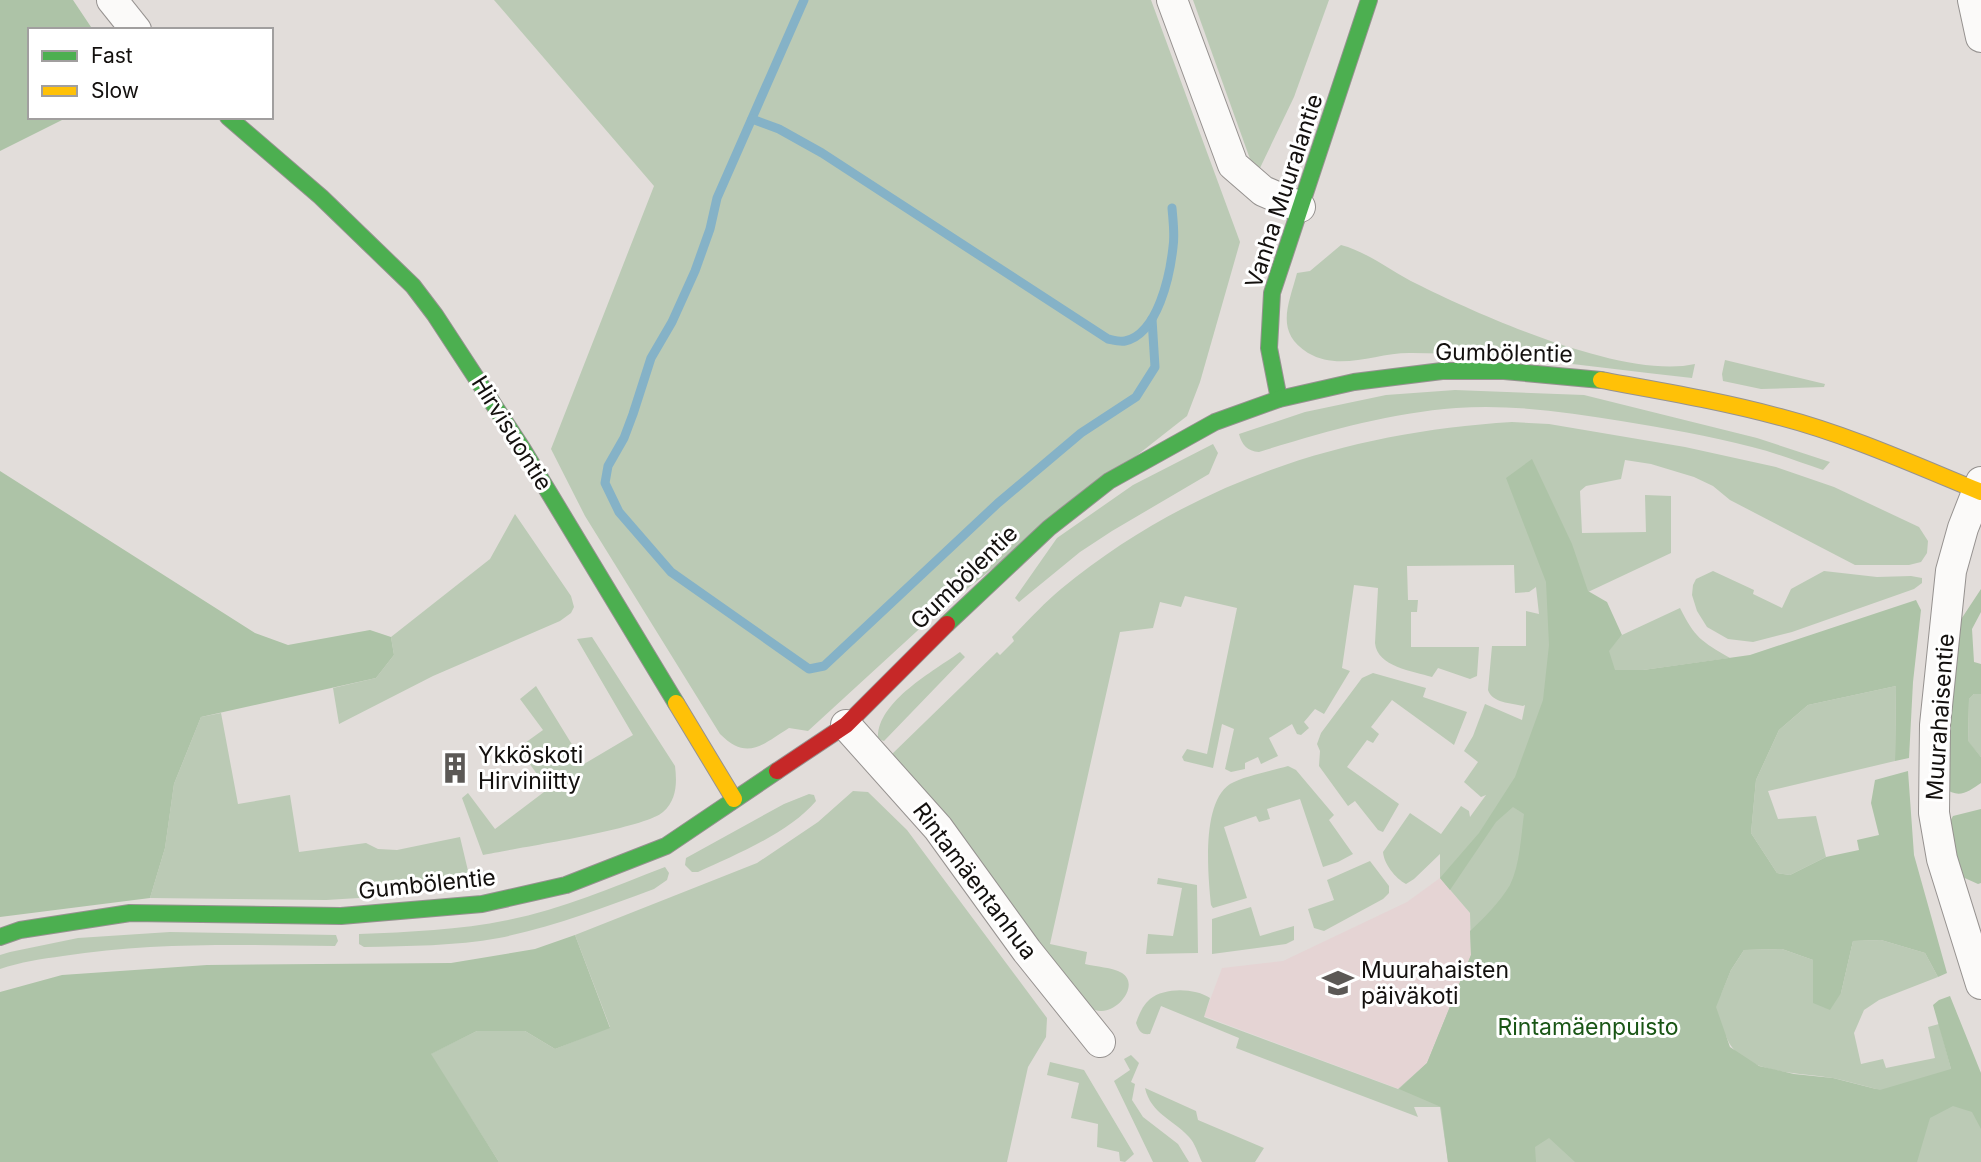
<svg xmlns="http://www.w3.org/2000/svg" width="1981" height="1162" font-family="Inter,sans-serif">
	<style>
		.education { fill: #e5d4d4 }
		.green { fill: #bbcab5; fill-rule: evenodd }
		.forest { fill: #adc3a7 }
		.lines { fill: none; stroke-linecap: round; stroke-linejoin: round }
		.stream { stroke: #85b2c7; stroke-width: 9 }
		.street-casing { stroke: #969290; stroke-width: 32 }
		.fast-casing { stroke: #969290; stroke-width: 18 }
		.slow-casing { stroke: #969290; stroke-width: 18 }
		.jam-casing { stroke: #969290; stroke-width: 18 }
		.street { stroke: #fbfaf9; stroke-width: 30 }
		.fast { stroke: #4caf50; stroke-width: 16 }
		.slow { stroke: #ffc107; stroke-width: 16 }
		.jam { stroke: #c62828; stroke-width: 16 }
		.labels { text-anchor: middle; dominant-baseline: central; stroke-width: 6; stroke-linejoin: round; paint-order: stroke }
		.street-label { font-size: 23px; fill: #13100e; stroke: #fff }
		.poi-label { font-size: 23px; fill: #13100e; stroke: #fff; text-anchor: start }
		.park-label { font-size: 23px; fill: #1a5616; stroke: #fff }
	</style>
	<rect width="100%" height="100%" fill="#e2ddda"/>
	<path class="education" d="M1440,878L1470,913L1471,955L1427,1063L1399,1089L1204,1016L1222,968L1283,961L1407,902Z"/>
	<g class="green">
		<path d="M494,0H1151L1240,242L1200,382L1187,416L940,610L808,731L789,728C762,745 747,761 720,734L585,516L551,449L654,186Z"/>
		<path d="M1193,0H1329L1294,97L1260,168L1250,159Z"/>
		<path d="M1341,245C1368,252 1392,272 1417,284C1481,316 1625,380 1695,364L1692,378C1599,368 1505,353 1412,353C1377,352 1341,372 1308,353C1274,332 1289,304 1297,273L1310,271Z"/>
		<path d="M1725,360L1825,384L1824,387L1761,389L1723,381L1722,374Z"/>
		<path d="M1455,390L1584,395L1757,438L1830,462L1823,470C1799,462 1776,453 1752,447C1709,436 1665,428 1621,421C1567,412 1511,404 1456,408C1389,413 1323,432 1259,452C1247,451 1242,445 1239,434L1305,412L1386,395Z"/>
		<path d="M1512,422L1549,424L1685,447L1776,467L1834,487L1919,527L1928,541L1927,553L1921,562L1909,565H1855L1730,500L1713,486L1694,477L1651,464L1625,460L1621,479L1586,486L1580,491L1582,533L1646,532L1645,495L1671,496V553L1588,592L1609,650L1622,635L1680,608C1695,638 1701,641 1730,658L1643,670H1616L1721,994L1731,970L1744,950L1782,949L1813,960V1003L1841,993L1853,941L1881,940L1925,953L1938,977L1879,1000L1864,1010L1854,1033L1861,1064L1883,1059L1886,1068L1935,1058L1928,1027L1939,1024L1951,1069L1981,1073V1162H1448L1440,1107H1414L1418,1117L1236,1048L1239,1038L1161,1006L1150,1034C1141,1035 1139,1031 1136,1023C1139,1014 1143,1005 1150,999C1165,987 1195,988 1210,998L1204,1017L1398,1089L1427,1063L1471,955L1470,913L1440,878V854L1414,879L1406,884C1395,878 1384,864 1383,852L1410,813L1441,834L1461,806L1469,811L1470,817L1486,795L1481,797L1464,782L1478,762L1464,751L1473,736L1485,704L1522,720L1525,705L1523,706C1511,703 1492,703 1488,690L1492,646H1526V611L1539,614L1536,587L1529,592L1515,593L1514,565L1407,566L1408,600H1418L1417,612H1411V647H1479L1477,676L1470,679L1438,668L1432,677C1413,671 1377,667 1375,643L1378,588L1354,585L1342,668L1350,671L1324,714L1315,709L1304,722L1309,728L1301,735L1297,734L1292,724L1269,738L1278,756L1261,764L1258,757L1245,763V769L1231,772L1225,769L1234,729L1222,724L1213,768L1184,761L1182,757L1187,749L1207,754L1237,608L1185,596L1181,607L1160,602L1153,628L1120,632L1050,944L1087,952L1085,964C1096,967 1112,967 1122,973C1140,985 1118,1012 1101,1011C1092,1011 1085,1003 1078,997L945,816L890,756L997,652L1000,655L1014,641L1012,637C1028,621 1044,603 1061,589C1191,482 1346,432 1512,422ZM1726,1036C1740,1075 1799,1072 1833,1078C1847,1081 1861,1085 1876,1089L1732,1092Z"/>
		<path d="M1213,444L1218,453L1209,474L1112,531L1080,552L1019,602L1015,598L1057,538L1133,485Z"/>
		<path d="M515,514L571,596L574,607L571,613L560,621L433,676L339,724L333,688L376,678L394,655L391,637L490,559Z"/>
		<path d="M1713,571L1754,590L1753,594L1782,608L1791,589L1824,571L1877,577L1911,576L1922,578V583L1914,589L1792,632L1753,642L1728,639L1707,627L1697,611L1692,595L1693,585L1696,579Z"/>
		<path d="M592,637L675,766C677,782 677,800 663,812C644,829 516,848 483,855L462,798L468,793L495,829L548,789L518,748L543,730L520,699L536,686L584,764L633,735L577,639Z"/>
		<path d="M960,652L965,657L884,741L881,740L878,737C878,701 934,671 960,652Z"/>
		<path d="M1373,673L1426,688L1423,697L1467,712L1454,745L1392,700L1371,727L1379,734L1373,743L1367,740L1347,767L1399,804L1383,832L1378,830L1355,801L1348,806L1319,766L1320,751L1317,744L1321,733L1362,678Z"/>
		<path d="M1896,686L1895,761L1768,791L1778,819L1816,816L1826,857L1790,875L1777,873L1751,833L1756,780L1779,730L1808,705Z"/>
		<path d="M1974,694H1981V757L1968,742L1969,699Z"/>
		<path d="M221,713L238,804L290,795L299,852L366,843L378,849L397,850L460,837L469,875L392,896L326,900L150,898L165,848L174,784L201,717Z"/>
		<path d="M1288,766L1296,770L1334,815L1329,820L1353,854L1338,862L1323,867L1300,799L1267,809L1270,819L1259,822L1256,816L1224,827L1247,898L1213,908L1211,905C1208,875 1201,803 1230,784C1244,776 1271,771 1288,766Z"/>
		<path d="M853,791L868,792L907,830L1047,1018L1046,1037L1028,1067L1007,1162H499L430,1054L477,1031H525L555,1049L610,1027L575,935L757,863L818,822Z"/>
		<path d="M809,794L814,795L816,801C789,833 735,855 698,872H692L685,865L686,858L784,804Z"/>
		<path d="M1370,861L1389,886V893L1383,899L1324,931L1314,928L1308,909L1334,900L1327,880Z"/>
		<path d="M665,867L669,873L667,880L654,889C603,908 553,927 499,938C455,946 409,946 364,947L359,944V934C409,932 459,930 508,920C562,909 613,887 665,867Z"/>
		<path d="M1158,878L1197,885L1198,953L1146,954L1148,934L1173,936L1182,888L1157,884Z"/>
		<path d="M1251,907L1260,936L1294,926V940L1286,944L1212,954V919Z"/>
		<path d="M170,932L336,935L338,941L335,946C244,945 153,942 63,956C41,959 21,962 0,969V955L10,952L78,938Z"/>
		<path d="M1131,1055L1139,1063L1131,1082L1135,1084L1132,1100L1143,1117L1178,1144L1189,1162H1153L1114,1081L1130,1070L1124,1059Z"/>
		<path d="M1050,1062L1084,1070L1134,1154L1125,1162L1120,1161L1119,1152L1097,1147L1098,1124L1071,1118L1079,1083L1047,1075Z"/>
		<path d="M1145,1088L1196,1111L1198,1120L1264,1148L1255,1162H1202C1198,1154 1195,1143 1189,1137C1173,1119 1151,1114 1145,1088Z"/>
	</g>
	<g class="forest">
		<path d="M0,0H73L93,30H30V117H68L0,151Z"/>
		<path d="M1532,459L1572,544L1588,591L1607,602L1622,635L1609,651L1615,670H1643L1750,655L1916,600L1921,610L1913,682L1909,758L1895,761L1896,686L1808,705L1779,730L1756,780L1751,833L1777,873L1790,875L1826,857L1859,850L1857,840L1879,835L1871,803L1875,780L1908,771L1914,855L1947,973L1938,977L1925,953L1881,940L1853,941L1841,993L1830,1010L1813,1003V960L1782,949L1744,950L1731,970L1716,1007L1730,1047L1759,1066L1794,1074L1833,1078L1880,1090L1951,1069L1933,1005L1939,1000L1950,996L1981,1073V1129L1972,1112L1953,1106L1930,1118L1917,1162H1575L1549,1138L1535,1147L1536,1162H1448L1441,1107L1399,1089L1427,1063L1471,955L1470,931C1484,918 1500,902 1510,885C1520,865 1521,836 1524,814L1513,807L1496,822L1450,890L1440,878L1479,833L1515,777L1543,700L1549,645L1546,582L1506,478Z"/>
		<path d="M0,471L255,633L288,645L370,630L391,637L394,655L376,678L201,717L174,784L165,848L150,898L0,917Z"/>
		<path d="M1981,589V612L1972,629L1974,662L1981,664V694H1974L1969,699L1968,741L1981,757V783C1968,792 1959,799 1944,788L1954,630Z"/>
		<path d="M1981,809V883L1978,884L1958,875L1949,823L1953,816Z"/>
		<path d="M575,935L610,1028L555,1049L525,1031H477L431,1054L499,1162H0V992L62,975L207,965L451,963L535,949Z"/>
	</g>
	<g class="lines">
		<g class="stream">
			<path d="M804,0L717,198L710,229L695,271L672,322L651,358L633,414L624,438L608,466L605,483L619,512L671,572L809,669L824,666L998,503L1081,433L1136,397L1155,367L1152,319"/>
			<path d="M752,119L779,129L822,153L1108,339C1113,340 1120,342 1125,341C1158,334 1170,275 1173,247C1175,235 1173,221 1172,208"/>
		</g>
		<defs>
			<g id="street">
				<path d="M112,0L136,30"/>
				<path d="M1172,0L1233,165L1263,191L1300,207"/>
				<path d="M1973,0L1981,37"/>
				<path d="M1981,482L1963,528L1951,571L1935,725L1934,813L1942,859L1981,984"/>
				<path d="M846,725L938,828L1027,951L1100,1042"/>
			</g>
			<g id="fast">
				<path d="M228,117L321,197L413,286L435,315L522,448L676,703"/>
				<path d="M1279,399L1269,348L1272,293L1369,0"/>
				<path d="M947,624L1049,528L1109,481L1215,422L1279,399L1354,382L1442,371H1504L1601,380"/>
				<path d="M0,937L20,930L130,913L341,916L482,904L566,885L666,846L777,771"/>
			</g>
			<g id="slow">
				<path d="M1601,380C1661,391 1721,401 1780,417C1849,435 1915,465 1981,492"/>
				<path d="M676,703L734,799"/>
			</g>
			<path id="jam" d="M777,771L846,725L947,624"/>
		</defs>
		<use href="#street" class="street-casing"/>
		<use href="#fast" class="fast-casing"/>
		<use href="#slow" class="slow-casing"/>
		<use href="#jam" class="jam-casing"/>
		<use href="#street" class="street"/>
		<use href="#fast" class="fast"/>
		<use href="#slow" class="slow"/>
		<use href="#jam" class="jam"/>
	</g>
	<defs>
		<symbol id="building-bare" viewBox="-9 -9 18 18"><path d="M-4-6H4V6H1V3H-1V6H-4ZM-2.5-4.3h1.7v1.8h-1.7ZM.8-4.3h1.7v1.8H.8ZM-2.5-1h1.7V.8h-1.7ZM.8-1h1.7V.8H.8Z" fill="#5b5855" stroke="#fff" stroke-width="2.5" paint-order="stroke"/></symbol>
		<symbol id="school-bare" viewBox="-9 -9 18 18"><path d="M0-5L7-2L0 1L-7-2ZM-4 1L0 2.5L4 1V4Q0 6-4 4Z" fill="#5b5855" stroke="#fff" stroke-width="2.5" paint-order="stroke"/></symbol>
	</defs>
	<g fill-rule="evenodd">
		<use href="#building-bare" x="433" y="746" width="44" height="44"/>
		<use href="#school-bare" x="1316" y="961" width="44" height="44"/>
	</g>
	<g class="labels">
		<g class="street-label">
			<text transform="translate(1284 191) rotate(-72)">Vanha Muuralantie</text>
			<text transform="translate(1504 353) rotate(1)">Gumbölentie</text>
			<text transform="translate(512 433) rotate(58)">Hirvisuontie</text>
			<text transform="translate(964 577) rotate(-44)">Gumbölentie</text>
			<text transform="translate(1940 717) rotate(-86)">Muurahaisentie</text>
			<text transform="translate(975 881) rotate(53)">Rintamäentanhua</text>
			<text transform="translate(427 884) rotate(-6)">Gumbölentie</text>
		</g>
		<g class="poi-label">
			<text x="478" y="755">Ykköskoti<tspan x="478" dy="26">Hirviniitty</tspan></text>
			<text x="1361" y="970">Muurahaisten<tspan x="1361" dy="26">päiväkoti</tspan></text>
		</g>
		<g class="park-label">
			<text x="1588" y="1027">Rintamäenpuisto</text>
		</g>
	</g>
	<rect x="28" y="28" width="245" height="91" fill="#ffffff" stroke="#a19f9f" stroke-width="2"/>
	<rect x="42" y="51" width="35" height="10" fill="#4caf50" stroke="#a19f9f" stroke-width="2"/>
	<text x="91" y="63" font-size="21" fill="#13100e">Fast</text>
	<rect x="42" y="86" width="35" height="10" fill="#ffc107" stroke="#a19f9f" stroke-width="2"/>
	<text x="91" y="98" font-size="21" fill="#13100e">Slow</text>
</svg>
